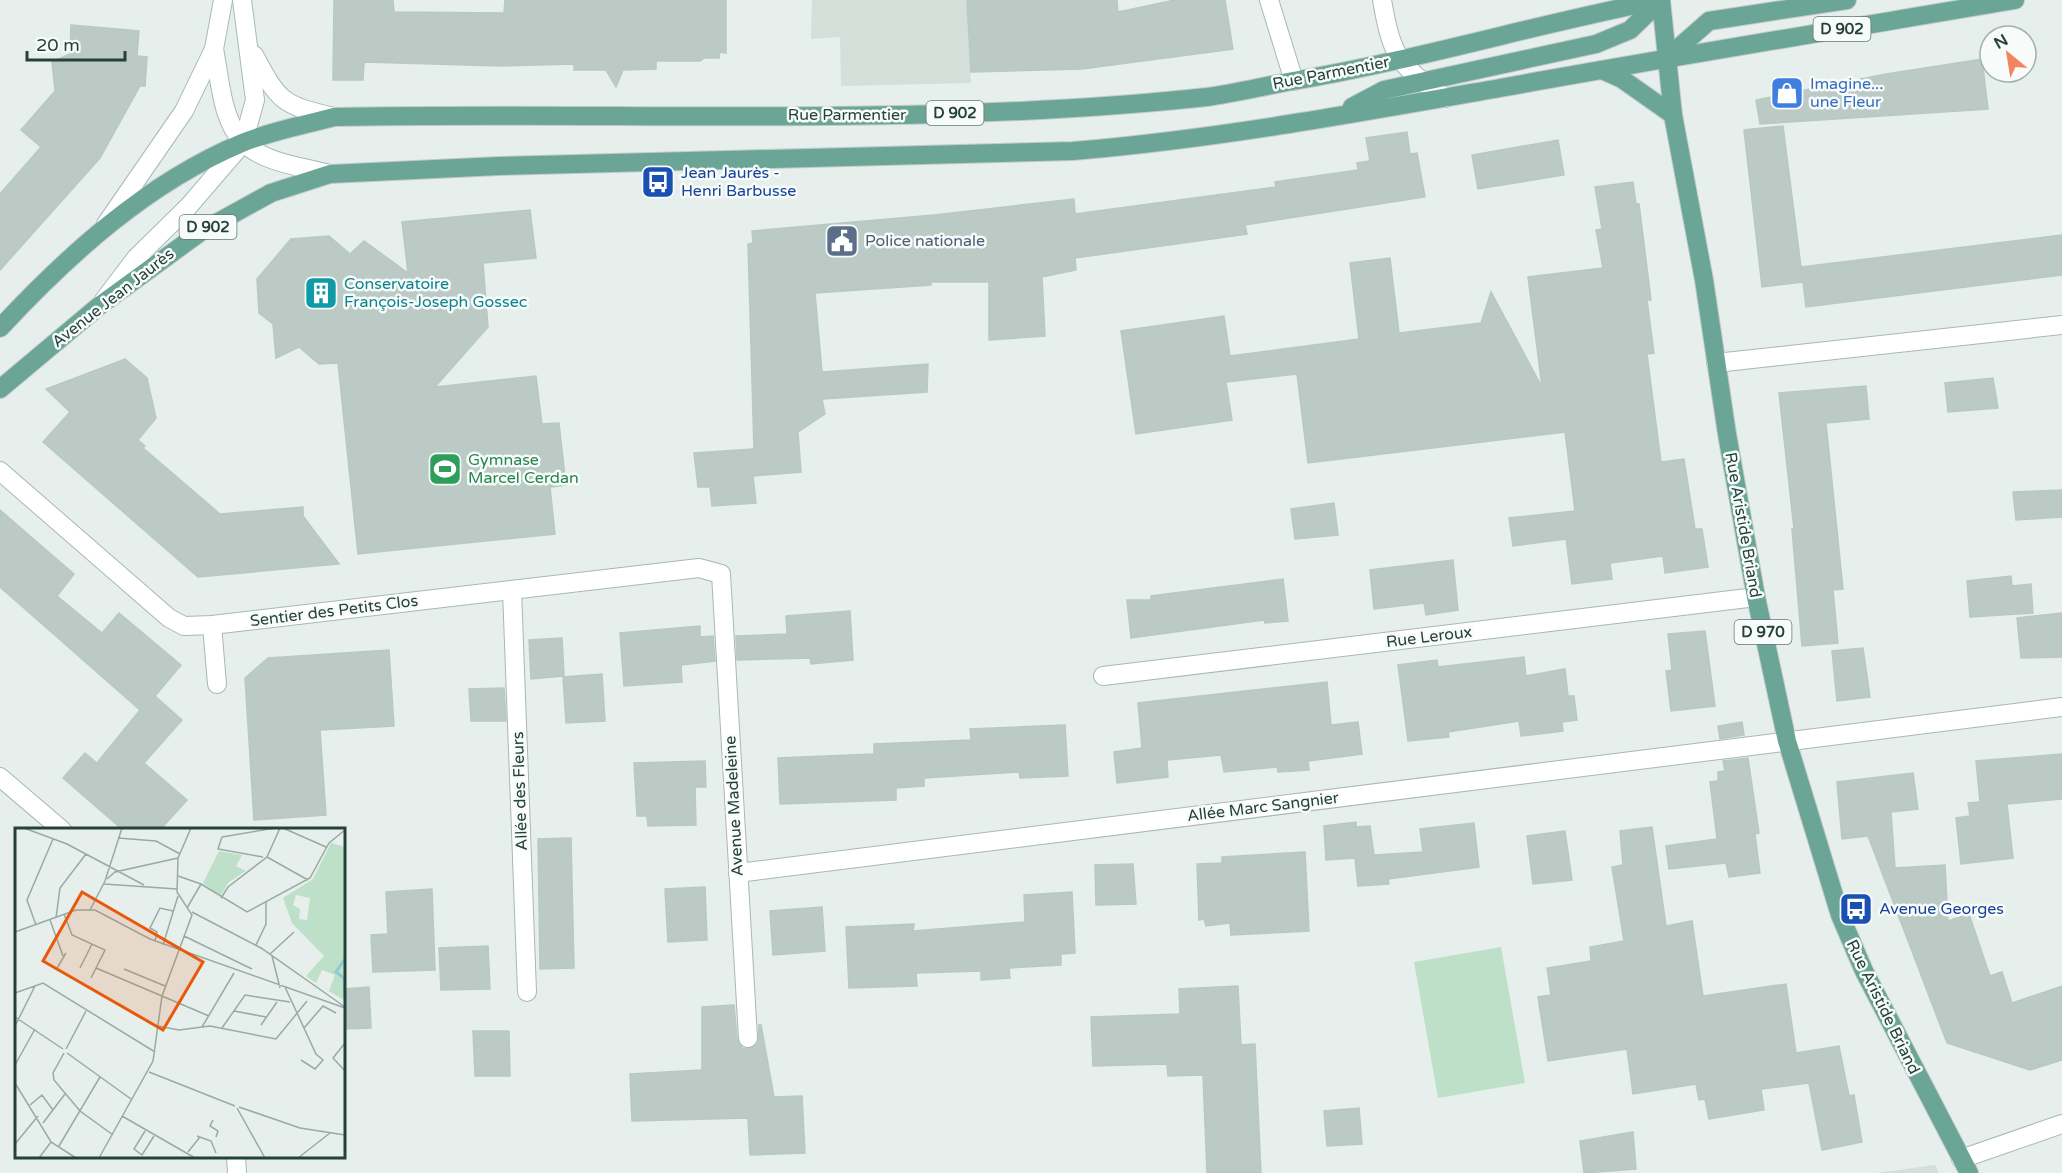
<svg xmlns="http://www.w3.org/2000/svg" width="2062" height="1173" font-family="'Varela Round',sans-serif">
	<style>
		.built { fill: #d4dfda }
		.green { fill: #bfe0c8 }
		.building { fill: #bbcac4; stroke: #b8c9c2; stroke-width: 1.5 }
		.lines { fill: none; stroke-linecap: round; stroke-linejoin: round }
		.service-casing { stroke: #a8b8b2; stroke-width: 20 }
		.minor-casing { stroke: #a8b8b2; stroke-width: 20 }
		.secondary-casing { stroke: #a4bbb3; stroke-width: 20 }
		.primary-casing { stroke: #c2cac8; stroke-width: 20 }
		.service { stroke: #fff; stroke-width: 18 }
		.minor { stroke: #fff; stroke-width: 18 }
		.secondary { stroke: #fff; stroke-width: 18 }
		.primary { stroke: #6aa596; stroke-width: 18 }
		.labels { text-anchor: middle; dominant-baseline: central; stroke-width: 5; stroke-linejoin: round; paint-order: stroke }
		.shield { fill: #f7fbf9; stroke: #637a73; stroke-width: 1.5 }
		.shield-label { font-size: 15px; font-weight: bold; fill: #24423a }
		.street-label { font-size: 16px; fill: #24423a; stroke: #f7fbf9 }
		.shop-label { font-size: 16px; fill: #366cbe; stroke: #f7fbf9; text-anchor: start }
		.transit-label { font-size: 16px; fill: #164399; stroke: #f7fbf9; text-anchor: start }
		.service-label { font-size: 16px; fill: #4e5e75; stroke: #f7fbf9; text-anchor: start }
		.culture-label { font-size: 16px; fill: #0d838f; stroke: #f7fbf9; text-anchor: start }
		.leisure-label { font-size: 16px; fill: #27864d; stroke: #f7fbf9; text-anchor: start }
		.inset-river { fill: none; stroke: #8ec9d4; stroke-width: 3 }
		.inset-road { fill: none; stroke: #98aaa4; stroke-width: 1.5 }
		.view { fill: #e8590c; fill-opacity: 0.15; stroke: #e8590c; stroke-width: 3 }
		.inset-edge { fill: none; stroke: #24423a; stroke-width: 3 }
	</style>
	<rect width="100%" height="100%" fill="#e6efeb"/>
	<g class="built">
		<path d="M812,0H967L971,83L841,86L840,37L811,39Z"/>
		<path d="M1935,1165L1939,1173H1877Z"/>
	</g>
	<path class="green" d="M1501,947L1525,1083L1438,1098L1414,962Z"/>
	<g class="building">
		<path d="M334,0H393L394,12L504,13L505,0H726V53L720,52L719,58H704L700,61H656V69L623,70L616,87L606,70H574V64L501,66L364,62L363,80H333Z"/>
		<path d="M967,0H1117L1118,12L1175,0H1225L1233,49L1082,69L971,72Z"/>
		<path d="M71,25L139,31L137,56L147,57L145,86H140L100,158L0,270V194L41,147L21,130L55,91L52,62L70,54Z"/>
		<path d="M1982,59L1988,109L1760,124L1756,100L1886,74Z"/>
		<path d="M1783,126L1801,267L2062,235V275L1806,307L1803,282L1762,287L1744,130Z"/>
		<path d="M1407,132L1410,154L1417,153L1425,197L1245,225L1247,234L1075,258L1076,270L1042,277L1045,336L989,340V282H931V285L815,293L822,372L928,364L927,392L822,399L825,414L798,432L801,472L753,476L756,503L712,506L710,487H698L694,453L754,449L748,244L753,243L752,231L934,215L1074,199L1075,214L1276,187L1275,182L1358,170L1357,163L1370,161L1366,138Z"/>
		<path d="M1558,140L1564,175L1478,189L1472,155Z"/>
		<path d="M1633,182L1636,204H1639L1651,300H1647L1654,353L1647,354L1661,462L1684,459L1695,529H1702L1708,567L1665,573L1663,556L1610,563L1612,579L1572,584L1566,539L1513,546L1509,518L1575,511L1565,432L1308,463L1297,374L1226,382L1232,420L1136,434L1121,331L1224,316L1230,356L1359,339L1350,263L1390,258L1399,333L1481,323L1491,292L1542,387L1528,277L1603,268L1596,230L1602,229L1595,187Z"/>
		<path d="M530,210L536,258L483,263L488,327L435,387L536,376L542,424L559,423L566,485L550,487L555,534L358,554L338,363L319,364L299,347L276,358L273,324L259,313L257,279L291,239L329,236L350,254L364,241L408,273L402,222Z"/>
		<path d="M125,359L147,378L156,418L138,440L145,446L143,448L220,514L303,507V516L339,564L198,577L43,442L70,412L46,389Z"/>
		<path d="M1993,378L1998,408L1948,412L1945,383Z"/>
		<path d="M1866,386L1869,419L1826,423L1843,589L1833,590L1838,643L1802,646L1792,529H1794L1779,393Z"/>
		<path d="M2062,490V517L2016,520L2013,492Z"/>
		<path d="M1334,503L1338,535L1295,539L1291,509Z"/>
		<path d="M0,510L74,574L57,596L102,633L119,613L181,665L155,696L182,720L144,763L187,800L160,830H123L63,778L85,753L97,763L140,710L0,587Z"/>
		<path d="M1453,560L1458,610L1426,615L1424,603L1374,609L1370,570Z"/>
		<path d="M2011,576L2012,586L2031,584L2033,613L1970,617L1967,581Z"/>
		<path d="M1283,579L1288,621L1265,623L1264,620L1131,638L1127,600H1151V596Z"/>
		<path d="M850,611L853,660L811,664L810,658L737,660L736,636L787,634L786,616Z"/>
		<path d="M2062,613V657L2021,658L2017,618Z"/>
		<path d="M700,626V637L713,636L715,661L681,665L682,682L624,686L620,633Z"/>
		<path d="M1705,631L1715,706L1671,711L1666,671L1672,670L1668,634Z"/>
		<path d="M562,638L564,676L531,679L529,640Z"/>
		<path d="M1863,648L1870,697L1837,701L1832,651Z"/>
		<path d="M389,650L394,726L320,730L326,815L254,820L245,678L268,658Z"/>
		<path d="M1524,657L1526,676L1565,669L1568,696H1574L1577,720L1562,722L1563,731L1521,736L1519,721L1448,732L1449,737L1408,741L1398,665L1437,660L1438,667Z"/>
		<path d="M602,674L605,721L566,723L563,677Z"/>
		<path d="M1327,682L1331,725L1358,722L1362,754L1308,761L1309,770L1278,772L1277,767L1224,772L1221,755L1167,760L1168,777L1117,783L1114,752L1142,748L1138,703Z"/>
		<path d="M504,688L506,721H471L469,689Z"/>
		<path d="M1742,722L1744,735L1720,739L1718,726Z"/>
		<path d="M1065,725L1068,776L1020,778L1019,772L924,778V786L896,788V800L780,804L778,758L874,754V744L971,740L970,729Z"/>
		<path d="M2062,754V799L2007,804L2013,858L1961,864L1956,818L1970,816L1968,803L1980,802L1976,761Z"/>
		<path d="M1748,758L1759,833L1755,834L1760,873L1729,877L1726,863L1669,869L1666,846L1717,839L1710,782L1718,781V772L1725,771L1723,761Z"/>
		<path d="M705,761L706,787H695L696,825L648,826L647,816H637L634,763Z"/>
		<path d="M1913,773L1918,809L1891,812L1895,868L1945,865L1948,921L1969,914L1990,976L2002,972L2012,1003L2062,986V1060L2030,1070L1947,1043L1868,836L1842,839L1837,782Z"/>
		<path d="M1356,822V827L1370,826L1374,855L1423,852L1420,829L1474,823L1479,867L1388,879L1389,884L1358,886L1355,858L1326,860L1324,826Z"/>
		<path d="M1652,827L1666,926L1692,921L1703,996L1786,984L1796,1053L1839,1046L1849,1096L1854,1095L1862,1142L1822,1150L1809,1083L1761,1089L1764,1110L1709,1119L1705,1099L1699,1100L1696,1084L1633,1094L1627,1049L1548,1061L1538,997L1551,995L1547,968L1591,961L1590,947L1624,941L1612,867L1623,865L1620,831Z"/>
		<path d="M1565,831L1572,880L1533,884L1527,836Z"/>
		<path d="M571,838L574,968L540,969L538,839Z"/>
		<path d="M1305,852L1309,931L1231,935L1230,923L1206,926L1204,919L1199,920L1197,864L1222,863V857Z"/>
		<path d="M1133,864L1136,904L1096,905L1095,865Z"/>
		<path d="M705,887L707,940L668,942L665,889Z"/>
		<path d="M432,889L435,970L373,972L371,935L388,934L386,892Z"/>
		<path d="M1072,892L1075,953L1061,954V965L1009,968L1010,978L981,980V971L916,973L917,986L849,988L846,927L914,924L913,931L1025,922L1024,895Z"/>
		<path d="M822,907L825,951L773,955L770,911Z"/>
		<path d="M488,946L490,989L441,990L439,948Z"/>
		<path d="M1238,986L1241,1045L1255,1044L1261,1173H1207L1203,1075L1168,1076L1167,1064L1093,1066L1091,1017L1180,1014L1179,989Z"/>
		<path d="M369,987L371,1028L344,1029V989Z"/>
		<path d="M734,1005L737,1039L742,1048L749,1049L758,1044L759,1025H761L774,1097L802,1096L805,1153L750,1155L748,1118L632,1121L630,1074L702,1070V1007Z"/>
		<path d="M473,1031H509L510,1076H475Z"/>
		<path d="M1359,1108L1362,1144L1327,1146L1324,1111Z"/>
		<path d="M1633,1132L1636,1169L1584,1173L1580,1141Z"/>
	</g>
	<g class="lines">
		<defs>
			<path id="service" d="M1716,363L2062,325"/>
			<g id="minor">
				<path d="M1269,0L1294,81"/>
				<path d="M1382,0C1392,57 1398,65 1446,98"/>
				<path d="M0,471L169,618L184,626L212,625L699,568L721,574L748,1038"/>
				<path d="M512,590L527,992"/>
				<path d="M212,625L217,684"/>
				<path d="M1103,676L1756,597"/>
				<path d="M0,777L62,830"/>
				<path d="M738,873L2062,707"/>
				<path d="M236,1156L237,1173"/>
				<path d="M1961,1159L2062,1124"/>
			</g>
			<g id="secondary">
				<path d="M214,49C220,78 221,119 243,142C263,163 304,167 330,174"/>
				<path d="M254,55C279,102 282,105 334,117"/>
				<path d="M106,224L184,111L214,49L223,0"/>
				<path d="M104,300L136,258L188,207L243,143L255,100L242,0"/>
			</g>
			<g id="primary">
				<path d="M1661,0L1673,115L1704,280L1727,434L1756,597L1787,741L1840,915L1864,971L1969,1173"/>
				<path d="M1668,57L1709,21L1847,0"/>
				<path d="M1602,70L1622,79L1673,115"/>
				<path d="M1352,107L1384,90L1596,44L1630,30L1661,0"/>
				<path d="M0,328C69,254 147,183 242,143C271,131 304,125 334,117C625,111 918,128 1207,97C1236,93 1264,86 1293,81C1417,60 1537,24 1660,0"/>
				<path d="M0,389L99,306L202,231L271,193L330,174L499,166L1073,151C1216,139 1358,113 1500,88C1671,57 1843,29 2015,0"/>
			</g>
		</defs>
		<use href="#service" class="service-casing"/>
		<use href="#minor" class="minor-casing"/>
		<use href="#secondary" class="secondary-casing"/>
		<use href="#primary" class="primary-casing"/>
		<use href="#service" class="service"/>
		<use href="#minor" class="minor"/>
		<use href="#secondary" class="secondary"/>
		<use href="#primary" class="primary"/>
	</g>
	<defs>
		<symbol id="shop-square" viewBox="-11 -11 22 22"><rect x="-9" y="-9" width="18" height="18" rx="4" fill="#3f7fe0" stroke="#f7fbf9"/><path d="M-5-2.5h2.3a2.7 3.5 0 0 1 5.4 0H5L5.5 6h-11ZM-1.5-2.5h3a1.5 2.3 0 0 0-3 0Z" fill="#fff"/></symbol>
		<symbol id="bus-square" viewBox="-11 -11 22 22"><rect x="-9" y="-9" width="18" height="18" rx="4" fill="#1a4fb4" stroke="#f7fbf9"/><path d="M-5-6H5V4H4V6H2V4H-2V6H-4V4H-5ZM-3.5-4V0h7V-4ZM-3.5 1.2v1.5H-2V1.2ZM2 1.2v1.5H3.5V1.2Z" fill="#fff"/></symbol>
		<symbol id="civic-square" viewBox="-11 -11 22 22"><rect x="-9" y="-9" width="18" height="18" rx="4" fill="#5c6f8a" stroke="#f7fbf9"/><path d="M-.6-6.5H3V-4.5H.6V-3L4-1V1h2V6H-6V1h2V-1L-.6-3ZM-1.2 2.5V6h2.4V2.5Z" fill="#fff"/></symbol>
		<symbol id="building-square" viewBox="-11 -11 22 22"><rect x="-9" y="-9" width="18" height="18" rx="4" fill="#0f9aa8" stroke="#f7fbf9"/><path d="M-4-6H4V6H1V3H-1V6H-4ZM-2.5-4.3h1.7v1.8h-1.7ZM.8-4.3h1.7v1.8H.8ZM-2.5-1h1.7V.8h-1.7ZM.8-1h1.7V.8H.8Z" fill="#fff"/></symbol>
		<symbol id="stadium-square" viewBox="-11 -11 22 22"><rect x="-9" y="-9" width="18" height="18" rx="4" fill="#2e9e5b" stroke="#f7fbf9"/><path d="M0-5a6.5 5 0 1 0 0 10a6.5 5 0 1 0 0-10ZM-3.5-1.8h7v3.6h-7Z" fill="#fff"/></symbol>
	</defs>
	<g fill-rule="evenodd">
		<use href="#shop-square" x="1768" y="74" width="38" height="38"/>
		<use href="#bus-square" x="639" y="163" width="38" height="38"/>
		<use href="#civic-square" x="823" y="222" width="38" height="38"/>
		<use href="#building-square" x="302" y="274" width="38" height="38"/>
		<use href="#stadium-square" x="426" y="450" width="38" height="38"/>
		<use href="#bus-square" x="1837" y="890" width="38" height="38"/>
	</g>
	<g class="labels">
		<g class="shield">
			<rect x="1813.5" y="17" width="57" height="24" rx="4.5"/>
			<rect x="926.5" y="101" width="57" height="24" rx="4.5"/>
			<rect x="179.5" y="215" width="57" height="24" rx="4.5"/>
			<rect x="1734.5" y="620" width="57" height="24" rx="4.5"/>
		</g>
		<g class="shield-label">
			<text x="1842" y="29">D 902</text>
			<text x="955" y="113">D 902</text>
			<text x="208" y="227">D 902</text>
			<text x="1763" y="632">D 970</text>
		</g>
		<g class="street-label">
			<text transform="translate(1331 73) rotate(-11)">Rue Parmentier</text>
			<text x="847" y="115">Rue Parmentier</text>
			<text transform="translate(113 298) rotate(-38)">Avenue Jean Jaurès</text>
			<text transform="translate(1743 525) rotate(80)">Rue Aristide Briand</text>
			<text transform="translate(334 611) rotate(-7)">Sentier des Petits Clos</text>
			<text transform="translate(1429 637) rotate(-7)">Rue Leroux</text>
			<text transform="translate(520 791) rotate(-92)">Allée des Fleurs</text>
			<text transform="translate(734 806) rotate(-93)">Avenue Madeleine</text>
			<text transform="translate(1263 807) rotate(-7)">Allée Marc Sangnier</text>
			<text transform="translate(1883 1007) rotate(64)">Rue Aristide Briand</text>
		</g>
		<g class="shop-label">
			<text x="1810" y="84">Imagine...<tspan x="1810" dy="18">une Fleur</tspan></text>
		</g>
		<g class="transit-label">
			<text x="681" y="173">Jean Jaurès -<tspan x="681" dy="18">Henri Barbusse</tspan></text>
			<text x="1879" y="909">Avenue Georges</text>
		</g>
		<g class="service-label">
			<text x="865" y="241">Police nationale</text>
		</g>
		<g class="culture-label">
			<text x="344" y="284">Conservatoire<tspan x="344" dy="18">François-Joseph Gossec</tspan></text>
		</g>
		<g class="leisure-label">
			<text x="468" y="460">Gymnase<tspan x="468" dy="18">Marcel Cerdan</tspan></text>
		</g>
	</g>
	<g transform="translate(15 828)">
		<rect width="330" height="330" fill="#e6efeb"/>
		<path d="M316,15L330,19V173L314,163L320,147L307,142L301,155L291,148L309,128L277,95L268,70L298,51ZM281,67L295,70L292,92L284,91L285,81L278,77ZM204,23L227,27L221,38L231,43L214,54L205,68L188,55Z" fill="#bfe0c8" fill-rule="evenodd"/>
		<path class="inset-river" d="M330,131L321,144L329,150L330,170"/>
		<path class="inset-road" d="M9,0L52,16L129,57M268,0L311,19M207,9L203,21L248,29M207,9L260,0M103,10L141,13L165,26M252,29L293,52M163,48L186,56L232,84L295,50L314,15L330,2M92,51L100,44L163,30M89,56L162,61M206,70L213,59L252,29L265,0M172,80L186,56M75,82L90,53L107,0M177,84L246,120L330,179M49,86L57,107L90,122L76,150M41,90L45,60L71,26M35,92L48,128M21,97L12,72L38,11M0,104L61,82H80L135,111L330,180M169,108L237,141M140,113L142,104L135,100L145,80L158,83M148,117L163,68M241,117L251,96V74M255,126L279,104M257,128L265,160M65,140L77,116M81,140L194,188M109,141L150,158M41,142L51,125M270,159L301,226L308,232L300,241L286,232M0,165L28,155L140,224M219,183L251,189M0,189L48,221M246,197L262,174M0,198L20,158M143,198L164,202L195,198L261,211L292,173M187,199L219,145M207,200L230,167L275,174M289,200L308,178L321,185M330,215L318,230L330,243M51,221L71,183M49,225L38,245L39,252L65,283L98,307M52,225L116,271M0,237L20,201M134,244L220,278M0,255L36,314L61,330M15,277L27,267L38,282M224,279L285,300L330,307M222,280L250,330M107,288L180,330M198,292L195,298L203,303L201,309M28,295L50,266M130,303L119,321L127,327L139,308M182,308L196,313L201,325M0,316L23,288M44,318L85,249M173,324L185,309M24,330L36,314M84,330L138,233L147,168L177,87L162,64L163,30L176,0M283,330L315,305"/>
		<path class="view" d="M67,64L188,134L148,202L28,133Z"/>
		<rect width="330" height="330" class="inset-edge"/>
	</g>
	<g transform="translate(2008 54) rotate(330)"><circle r="28" fill="#f7fbf9" stroke="#a3b1ad" stroke-width="1.5"/>
	<path d="M0-4.5L10 22L0 15L-10 22Z" fill="#f4845f"/>
	<text y="-9" font-size="16" font-weight="bold" text-anchor="middle" fill="#24423a">N</text>
	</g>
	<path d="M27 51v9h98v-9" fill="none" stroke="#24423a" stroke-width="3"/>
	<text x="36" y="51" font-size="18" fill="#24423a" stroke="#f7fbf9" stroke-width="4.5" paint-order="stroke">20 m</text>
</svg>
